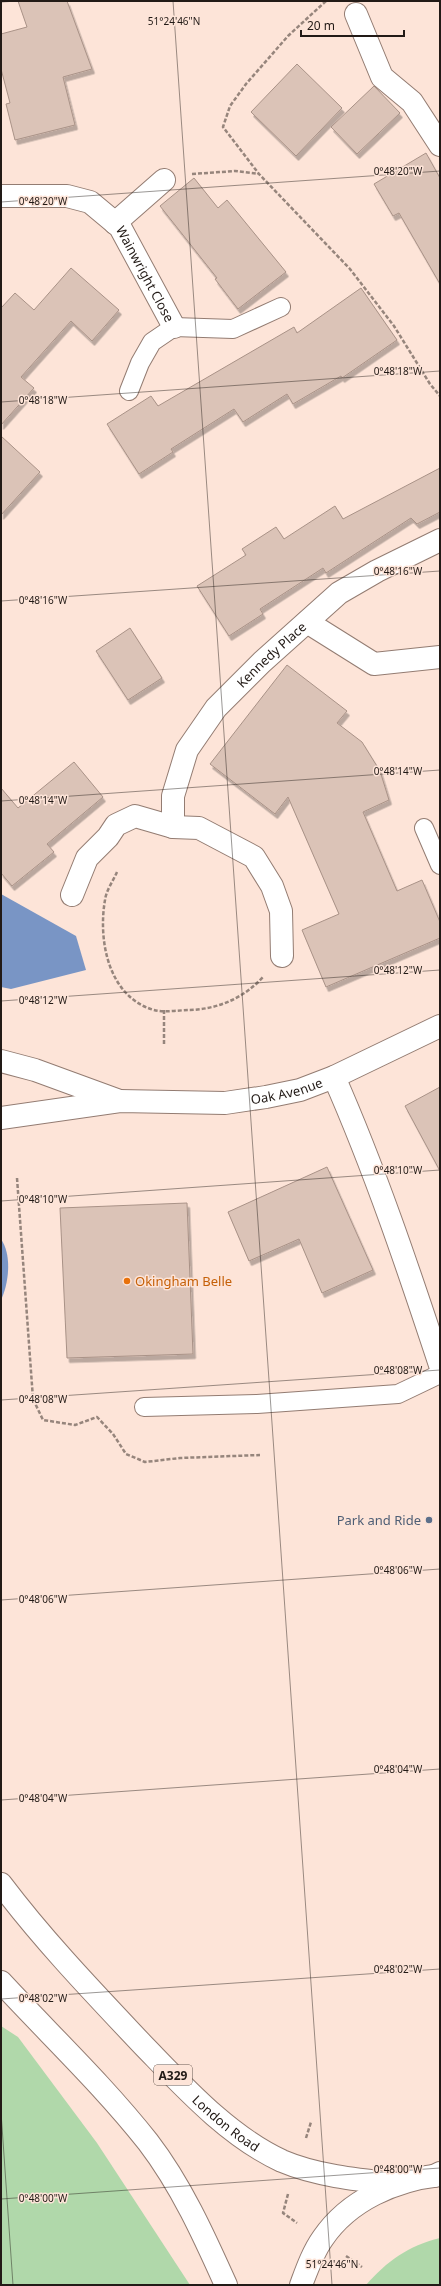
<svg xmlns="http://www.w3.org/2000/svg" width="441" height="2286" font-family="'Noto Sans',sans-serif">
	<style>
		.green { fill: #b0d8aa }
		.water { fill: #7995c5 }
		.building { fill: #dbc3b7; stroke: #a99287; filter: url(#shadow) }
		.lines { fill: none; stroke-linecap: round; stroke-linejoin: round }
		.service-casing { stroke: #937c72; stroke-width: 20 }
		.minor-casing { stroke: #937c72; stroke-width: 24 }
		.tertiary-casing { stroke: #937c72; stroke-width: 24 }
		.primary-casing { stroke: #937c72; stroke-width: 24 }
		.motorway-casing { stroke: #937c72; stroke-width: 24 }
		.path { stroke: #96857c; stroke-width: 2.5; stroke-dasharray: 4 2; stroke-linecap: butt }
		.service { stroke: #fff; stroke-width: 18 }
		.minor { stroke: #fff; stroke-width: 22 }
		.tertiary { stroke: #fff; stroke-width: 22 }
		.primary { stroke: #fff; stroke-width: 22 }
		.motorway { stroke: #fff; stroke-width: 22 }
		.ticks { fill: none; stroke: #221a16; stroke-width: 1; stroke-opacity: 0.45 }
		.food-dot { fill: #e8710a; stroke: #fde4d8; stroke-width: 1.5 }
		.service-dot { fill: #5c6f8a; stroke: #fde4d8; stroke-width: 1.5 }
		.labels { text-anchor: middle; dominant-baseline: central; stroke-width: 3; stroke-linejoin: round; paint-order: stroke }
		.shield { fill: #fde4d8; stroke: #645750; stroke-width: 1 }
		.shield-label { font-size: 12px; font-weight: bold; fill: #221a16 }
		.street-label { font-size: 13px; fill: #221a16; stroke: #fde4d8 }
		.food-label { font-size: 13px; fill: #c56008; stroke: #fde4d8; text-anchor: start }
		.service-label { font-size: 13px; fill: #4e5e75; stroke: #fde4d8; text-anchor: end }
		.ticks-label { font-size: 10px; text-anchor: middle; fill: #221a16; stroke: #fde4d8; stroke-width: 3; stroke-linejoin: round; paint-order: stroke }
	</style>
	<defs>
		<filter id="shadow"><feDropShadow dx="2.5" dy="4.5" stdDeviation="0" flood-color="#0004"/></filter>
	</defs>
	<rect width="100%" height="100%" fill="#fde4d8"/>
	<g class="green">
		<path d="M1,2026L18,2037L97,2143L190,2285H1Z"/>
		<path d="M440,2238V2285H366C387,2261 408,2246 440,2238Z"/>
	</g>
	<g class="water">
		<path d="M1,894L76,936L86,970L11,989L1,987Z"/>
		<path d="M1,1239C12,1255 9,1283 1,1300Z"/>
	</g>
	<g class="building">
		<path d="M18,1H67L92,69L63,77L75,125L15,140L6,104L10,103L1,69V34L27,27Z"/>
		<path d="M297,64L342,108L296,156L251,112Z"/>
		<path d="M374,86L400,113L357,154L331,127Z"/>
		<path d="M426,153L440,178V284L399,213L393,216L374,184Z"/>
		<path d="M194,178L218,208L227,200L286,272L238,309L215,279L217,278L160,206Z"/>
		<path d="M71,268L119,310L92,341L71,321L21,377L34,388L1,425V308L15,293L34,310Z"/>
		<path d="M361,288L397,340L342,378L341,376L293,404L287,394L243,422L234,409L171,449L173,452L139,474L107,424L151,396L158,406L294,327L297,333Z"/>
		<path d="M1,436L40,472L1,515Z"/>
		<path d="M440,468V512L417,524L411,518L326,573L323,568L260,609L263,614L229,636L197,586L246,555L242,549L276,527L284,539L335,506L343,519Z"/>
		<path d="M130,628L162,678L128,700L96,651Z"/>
		<path d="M287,665L347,711L337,723L362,742L380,771L389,800L363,812L397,891L422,880L440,922V938L326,987L302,930L339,914L288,797L275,814L210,764Z"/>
		<path d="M74,762L103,797L47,844L54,852L12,886L1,873V788L18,808Z"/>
		<path d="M440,1087V1171L405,1106Z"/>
		<path d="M327,1167L373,1270L322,1293L299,1239L249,1261L228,1212Z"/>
		<path d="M187,1203L193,1354L67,1358L60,1208Z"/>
	</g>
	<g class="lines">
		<defs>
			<g id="service">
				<path d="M129,391L140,363L152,342L174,327L233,329L281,307"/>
				<path d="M424,828L440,865"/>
				<path d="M144,1407L257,1404L398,1394L440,1374"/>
			</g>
			<g id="minor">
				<path d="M356,14L382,77L412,102L440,145"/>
				<path id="s1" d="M1,196H67L90,202L120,227L174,327"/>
				<path d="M115,223L164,180"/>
				<path d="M307,622L374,664L440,657"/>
				<path id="s2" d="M173,827V796L187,750L216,708L262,662L339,593L377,571L440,540"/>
				<path d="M72,895L87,858L108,837L116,825L135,816L173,827L199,828L254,857L272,886L281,911L282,956"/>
				<path d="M334,1077C375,1170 408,1268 440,1365"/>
			</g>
			<g id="tertiary">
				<path d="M1,1061L35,1070L117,1100"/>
				<path id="s3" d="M1,1118L120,1101L225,1103L266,1097L300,1090L334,1077L440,1026"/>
			</g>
			<g id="primary">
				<path id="s4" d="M1,1884C44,1941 94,1993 143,2045C184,2087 228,2136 282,2161C317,2176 360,2180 397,2184"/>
				<path d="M1,1982C50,2035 103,2085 148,2142C181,2185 204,2236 226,2285"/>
				<path d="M301,2285C307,2269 313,2252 323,2238C349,2200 395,2180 440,2175"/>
			</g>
			<path id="motorway" d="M434,2176L440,2173"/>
		</defs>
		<use href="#service" class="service-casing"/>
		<use href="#minor" class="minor-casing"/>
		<use href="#tertiary" class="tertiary-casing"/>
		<use href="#primary" class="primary-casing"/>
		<use href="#motorway" class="motorway-casing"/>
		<g class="path">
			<path d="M326,1L288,36L246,84L230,106L223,127L259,174L350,269L394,326L430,384L440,396"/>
			<path d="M192,174L235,171L259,174"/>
			<path d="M117,872C113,881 106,891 105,900C98,940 108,997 154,1010C164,1013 179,1010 190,1010C218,1009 244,998 263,977"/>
			<path d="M164,1010V1045"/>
			<path d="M17,1178L33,1399L43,1420L75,1425L97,1417L113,1434L126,1454L145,1462L180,1458L260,1455"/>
			<path d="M306,2138L311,2122"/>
			<path d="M288,2194L283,2213L297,2223"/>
			<path d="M346,2256L362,2267"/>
		</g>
		<use href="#service" class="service"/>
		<use href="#minor" class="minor"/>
		<use href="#tertiary" class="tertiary"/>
		<use href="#primary" class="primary"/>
		<use href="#motorway" class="motorway"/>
	</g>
	<path class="ticks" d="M173,1L332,2285M1,2L18,1M1,202L440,171M1,402L440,371M1,601L440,571M1,801L440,770M1,1001L440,970M1,1201L440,1170M1,1400L440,1370M1,1600L440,1569M1,1800L440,1769M1,1999L440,1969M1,2112L13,2285M1,2199L440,2168"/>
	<circle class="food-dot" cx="127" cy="1281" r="4"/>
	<circle class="service-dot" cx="429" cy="1520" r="4"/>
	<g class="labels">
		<rect class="shield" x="154" y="2065" width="38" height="20" rx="3"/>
		<g class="shield-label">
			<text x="173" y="2075">A329</text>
		</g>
		<g class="street-label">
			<text stroke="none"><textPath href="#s1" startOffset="182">Wainwright Close</textPath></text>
			<text stroke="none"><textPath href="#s2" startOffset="207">Kennedy Place</textPath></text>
			<text stroke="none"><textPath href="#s3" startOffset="288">Oak Avenue</textPath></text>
			<text stroke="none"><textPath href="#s4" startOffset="329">London Road</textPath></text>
		</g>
		<g class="food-label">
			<text x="135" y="1281">Okingham Belle</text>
		</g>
		<g class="service-label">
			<text x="421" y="1520">Park and Ride</text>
		</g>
	</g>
	<g class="ticks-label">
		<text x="174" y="25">51°24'46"N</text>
		<text x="398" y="175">0°48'20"W</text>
		<text x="43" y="205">0°48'20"W</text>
		<text x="398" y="375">0°48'18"W</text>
		<text x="43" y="404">0°48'18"W</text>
		<text x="398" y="575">0°48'16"W</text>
		<text x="43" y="604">0°48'16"W</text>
		<text x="398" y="775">0°48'14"W</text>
		<text x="43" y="804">0°48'14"W</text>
		<text x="398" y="974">0°48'12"W</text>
		<text x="43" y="1004">0°48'12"W</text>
		<text x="398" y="1174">0°48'10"W</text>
		<text x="43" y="1203">0°48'10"W</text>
		<text x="398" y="1374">0°48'08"W</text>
		<text x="43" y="1403">0°48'08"W</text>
		<text x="398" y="1574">0°48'06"W</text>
		<text x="43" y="1603">0°48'06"W</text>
		<text x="398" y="1773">0°48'04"W</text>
		<text x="43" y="1802">0°48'04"W</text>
		<text x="398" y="1973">0°48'02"W</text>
		<text x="43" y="2002">0°48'02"W</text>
		<text x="398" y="2173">0°48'00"W</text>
		<text x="43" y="2202">0°48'00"W</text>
		<text x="332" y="2268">51°24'46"N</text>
	</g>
	<rect width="441" height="2286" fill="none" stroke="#221a16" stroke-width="4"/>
	<path d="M301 30v6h103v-6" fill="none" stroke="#221a16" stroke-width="2"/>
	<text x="307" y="30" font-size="12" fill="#221a16" stroke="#fde4d8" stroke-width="3" paint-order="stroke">20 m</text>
</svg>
